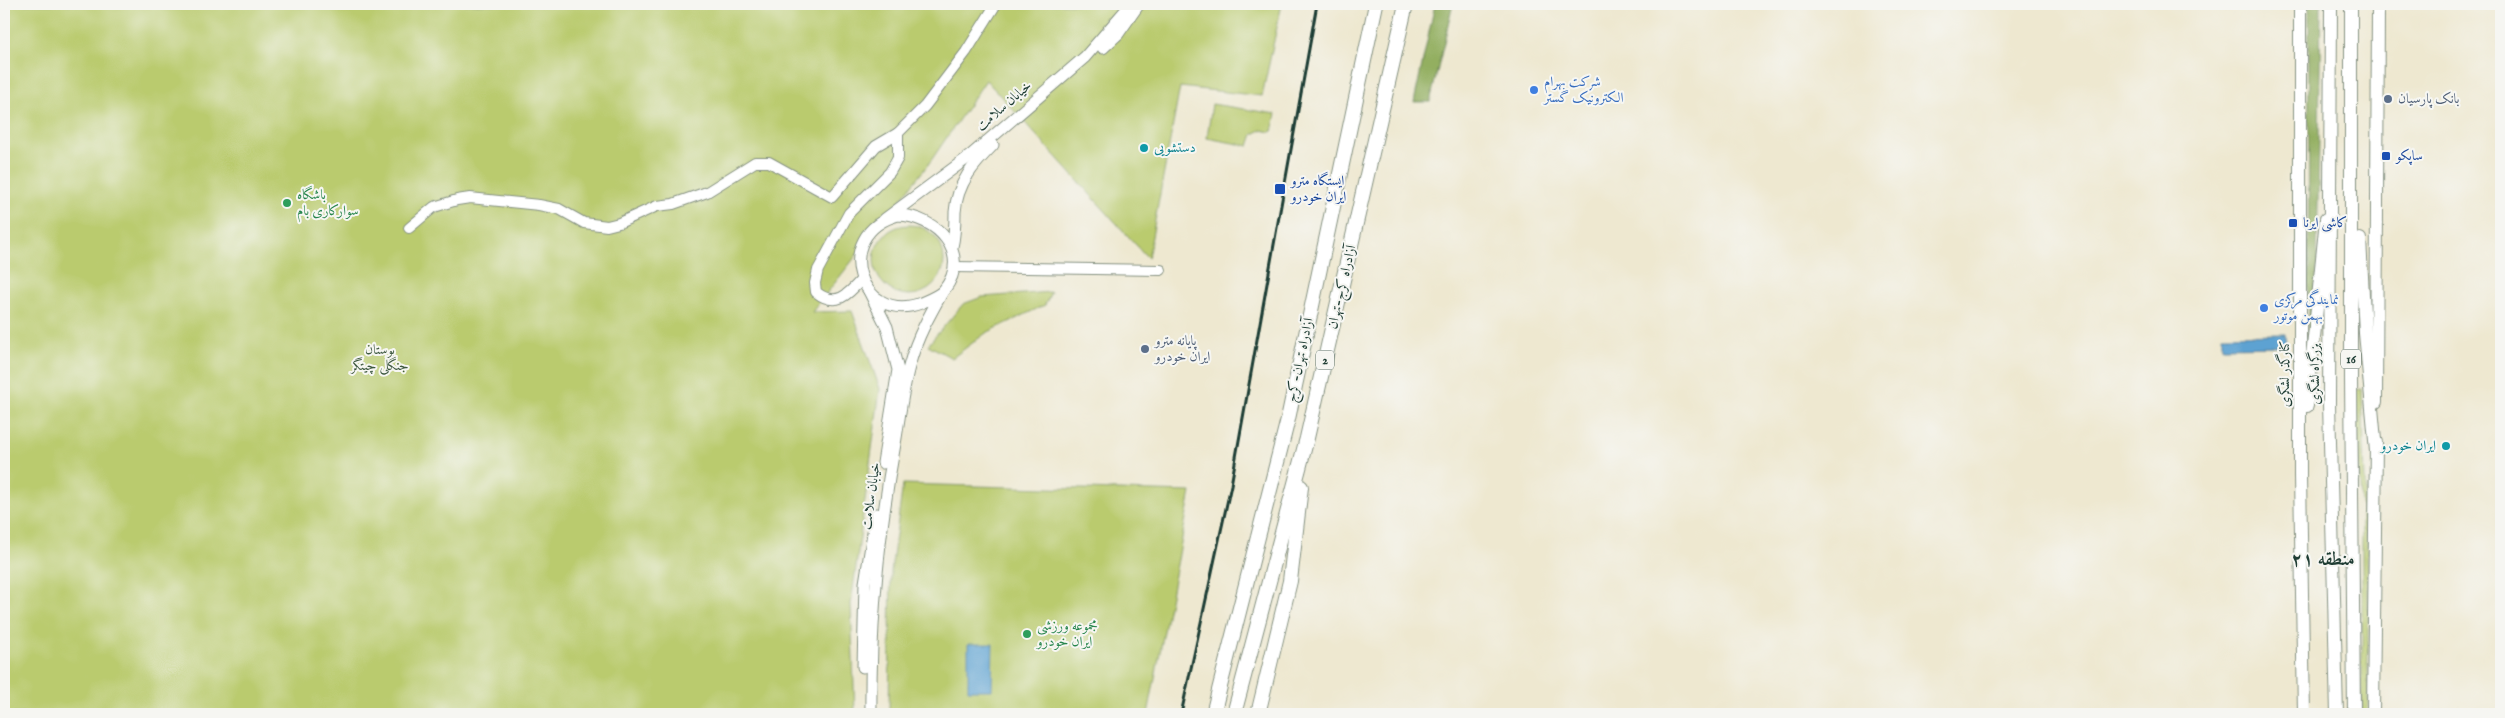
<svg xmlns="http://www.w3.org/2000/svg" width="2505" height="718" font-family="'IM FELL English',Amiri,serif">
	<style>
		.green { fill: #bacb6e; stroke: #6c8451 }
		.forest { fill: #93af61; stroke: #59764a }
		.water { fill: #5da2d2; stroke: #3e7083 }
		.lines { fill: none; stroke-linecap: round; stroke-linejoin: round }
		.tertiary-casing { stroke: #869282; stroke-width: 12 }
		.secondary-casing { stroke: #869282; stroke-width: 13 }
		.primary-casing { stroke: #869282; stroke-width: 14 }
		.trunk-casing { stroke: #869282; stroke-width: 14 }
		.motorway-casing { stroke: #869282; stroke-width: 16 }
		.tertiary { stroke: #fff; stroke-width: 10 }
		.secondary { stroke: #fff; stroke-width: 11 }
		.primary { stroke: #fff; stroke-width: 12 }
		.trunk { stroke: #fff; stroke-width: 12 }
		.motorway { stroke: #fff; stroke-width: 14 }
		.rail { stroke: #1f3d34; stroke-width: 3 }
		.shop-dot { fill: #3f7fe0; stroke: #f6f6f2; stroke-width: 2 }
		.service-dot { fill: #5c6f8a; stroke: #f6f6f2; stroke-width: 2 }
		.culture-dot { fill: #0f9aa8; stroke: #f6f6f2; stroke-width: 2 }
		.transit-dot { fill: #1a4fb4; stroke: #f6f6f2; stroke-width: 2 }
		.leisure-dot { fill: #2e9e5b; stroke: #f6f6f2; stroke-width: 2 }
		.labels { text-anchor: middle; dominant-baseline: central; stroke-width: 4; stroke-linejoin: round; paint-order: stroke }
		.shield { fill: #f6f6f2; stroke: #60746d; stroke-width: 1 }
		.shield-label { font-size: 12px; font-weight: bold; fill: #1f3d34 }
		.shop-label { font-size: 14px; fill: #366cbe; stroke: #f6f6f2; text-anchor: start }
		.service-label { font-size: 14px; fill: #4e5e75; stroke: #f6f6f2; text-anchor: start }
		.street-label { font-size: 14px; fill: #1f3d34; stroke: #f6f6f2 }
		.culture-label { font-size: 14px; fill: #0d838f; stroke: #f6f6f2; text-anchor: start }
		.transit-label { font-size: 14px; fill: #164399; stroke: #f6f6f2; text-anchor: start }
		.leisure-label { font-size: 14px; fill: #27864d; stroke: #f6f6f2; text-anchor: start }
		.park-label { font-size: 14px; fill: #3e5940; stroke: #f6f6f2 }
		.district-label { font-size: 19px; font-weight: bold; fill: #1f3d34; stroke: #f6f6f2 }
	</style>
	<rect width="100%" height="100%" fill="#f6f6f2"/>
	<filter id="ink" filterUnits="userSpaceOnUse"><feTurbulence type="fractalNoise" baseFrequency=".02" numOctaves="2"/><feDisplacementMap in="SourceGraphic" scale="10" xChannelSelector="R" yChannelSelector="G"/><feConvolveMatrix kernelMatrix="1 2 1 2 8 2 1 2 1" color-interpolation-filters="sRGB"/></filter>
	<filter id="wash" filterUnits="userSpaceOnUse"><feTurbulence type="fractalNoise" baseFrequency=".0096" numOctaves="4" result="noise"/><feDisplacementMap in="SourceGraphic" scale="20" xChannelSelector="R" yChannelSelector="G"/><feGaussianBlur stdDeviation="1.12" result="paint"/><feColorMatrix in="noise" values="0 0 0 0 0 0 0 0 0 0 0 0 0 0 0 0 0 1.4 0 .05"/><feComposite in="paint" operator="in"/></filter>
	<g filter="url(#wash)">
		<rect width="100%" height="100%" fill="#eee8d0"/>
		<g class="green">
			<path d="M4,4H1282L1262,96L1180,87L1148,258L986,80L930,162L812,312L852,311L880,389L851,604L855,714H4Z"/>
			<path d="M1212,104L1276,114L1272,132L1261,130L1253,134L1249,146L1207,138Z"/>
			<circle cx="909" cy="260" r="35"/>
			<path d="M1051,292L1045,305L986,333L952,358L928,345L963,304L982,297Z"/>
			<path d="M2362,389L2368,572V714H2362V516L2354,390Z"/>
			<path d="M903,484L1191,492L1148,714H889L891,571Z"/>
		</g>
		<g class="forest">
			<path d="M1435,4H1453L1430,102H1414Z"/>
			<path d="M2309,4H2321L2317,271L2308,367Z"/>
		</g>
		<g class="water">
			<path d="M2285,334L2286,346L2222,347V335Z"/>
			<path d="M968,644H993L992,690H968Z"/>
		</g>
	</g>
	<g filter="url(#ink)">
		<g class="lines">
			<defs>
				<g id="tertiary">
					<path d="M409,228L434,207L457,200L470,198L539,205L559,209L584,223L607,226L619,223L657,206L673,204L707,192L755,162H769L832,197L876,146L898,133L925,106L966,52L996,4"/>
					<path d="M954,267L1161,270"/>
					<path d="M862,279C848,295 836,308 816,292L815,283L818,270L849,213L890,172L898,158V133"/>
				</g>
				<g id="secondary">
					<path d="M1103,48L1118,34L1139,4"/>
					<path d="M898,215C936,216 973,253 944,290C939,296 928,300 921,303C860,326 829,234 898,215Z"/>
					<path d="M885,219L970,156L1085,57L1131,4"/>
					<path d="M952,247C955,235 955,225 955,212C957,183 974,164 993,145"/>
					<path d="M869,291L887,327L898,370L883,463"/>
					<path d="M863,667L865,583L876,514"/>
					<path d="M871,714C870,621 879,529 896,438C900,413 903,387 910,363C917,337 930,314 943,291"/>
				</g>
				<g id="primary">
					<path d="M2300,4V475L2304,714"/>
					<path d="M2376,402L2378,4"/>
					<path d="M2307,406L2326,219"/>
					<path d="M2373,714L2376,442"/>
				</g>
				<g id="trunk">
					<path d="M2331,4L2329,403L2337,714"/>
					<path d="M2351,4V378L2354,714"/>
					<path d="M2360,239L2365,333L2376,451"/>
				</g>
				<g id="motorway">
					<path d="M1213,714L1288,419L1376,4"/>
					<path d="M1234,714L1307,438L1406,4"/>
					<path d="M1258,714L1290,581L1301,487"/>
				</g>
			</defs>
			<use href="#tertiary" class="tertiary-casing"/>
			<use href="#secondary" class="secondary-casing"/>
			<use href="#primary" class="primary-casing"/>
			<use href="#trunk" class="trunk-casing"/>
			<use href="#motorway" class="motorway-casing"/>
			<use href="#tertiary" class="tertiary"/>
			<use href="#secondary" class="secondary"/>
			<use href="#primary" class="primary"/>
			<use href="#trunk" class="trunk"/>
			<use href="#motorway" class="motorway"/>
			<path class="rail" d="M1181,714L1231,485L1317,4"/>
		</g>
	</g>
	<g class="shop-dot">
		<circle cx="1534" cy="90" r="5"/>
		<circle cx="2264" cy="308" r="5"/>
	</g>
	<g class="service-dot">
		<circle cx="2388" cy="99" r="5"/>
		<circle cx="1145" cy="349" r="5"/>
	</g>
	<g class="culture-dot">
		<circle cx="1144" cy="148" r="5"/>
		<circle cx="2446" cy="446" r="5"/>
	</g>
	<g class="transit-dot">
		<rect x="2381" y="151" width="10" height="10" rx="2.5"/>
		<rect x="1274" y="183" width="12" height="12" rx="2.5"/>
		<rect x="2288" y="218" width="10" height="10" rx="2.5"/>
	</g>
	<g class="leisure-dot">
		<circle cx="287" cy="203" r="5"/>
		<circle cx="1027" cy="634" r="5"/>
	</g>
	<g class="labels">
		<g class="shield">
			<rect x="2341" y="349.5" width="20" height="19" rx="4"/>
			<rect x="1316" y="350.5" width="18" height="19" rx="4"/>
		</g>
		<g class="shield-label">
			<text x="2351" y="359">16</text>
			<text x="1325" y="360">2</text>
		</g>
		<g class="shop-label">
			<text x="1544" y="82">شرکت بهرام<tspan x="1544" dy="16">الکترونیک گستر</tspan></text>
			<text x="2274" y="300">نمایندگی مرکزی<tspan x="2274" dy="16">بهمن موتور</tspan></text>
		</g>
		<g class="service-label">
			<text x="2398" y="99">بانک پارسیان</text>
			<text x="1155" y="341">پایانه مترو<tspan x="1155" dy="16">ایران خودرو</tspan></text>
		</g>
		<g class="street-label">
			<text transform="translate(1004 106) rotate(-41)">خیابان سلامت</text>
			<text transform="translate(1342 287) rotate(-77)">آزادراه کرج-تهران</text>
			<text transform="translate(1300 360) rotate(-78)">آزادراه تهران-کرج</text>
			<text transform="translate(2285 374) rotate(-90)">کنارگذر لشگری</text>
			<text transform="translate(2315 374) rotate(-90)">بزرگراه لشگری</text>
			<text transform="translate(871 496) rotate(-82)">خیابان سلامت</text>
		</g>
		<g class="culture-label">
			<text x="1154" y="148">دستشویی</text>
			<text x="2436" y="446" text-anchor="end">ایران خودرو</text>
		</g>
		<g class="transit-label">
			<text x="2396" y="156">ساپکو</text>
			<text x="1291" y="181">ایستگاه مترو<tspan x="1291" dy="16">ایران خودرو</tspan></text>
			<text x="2303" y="223">کاشی ایرنا</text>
		</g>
		<g class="leisure-label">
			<text x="297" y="195">باشگاه<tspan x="297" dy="16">سوارکاری بام</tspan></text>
			<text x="1037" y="626">مجموعه ورزشی<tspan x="1037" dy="16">ایران خودرو</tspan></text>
		</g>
		<g class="park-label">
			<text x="380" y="350">بوستان<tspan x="380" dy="16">جنگلی چیتگر</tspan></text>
		</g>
		<g class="district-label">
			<text x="2323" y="560">منطقه ۲۱</text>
		</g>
	</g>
	<rect width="2505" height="718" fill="none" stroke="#f6f6f2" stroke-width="20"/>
</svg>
